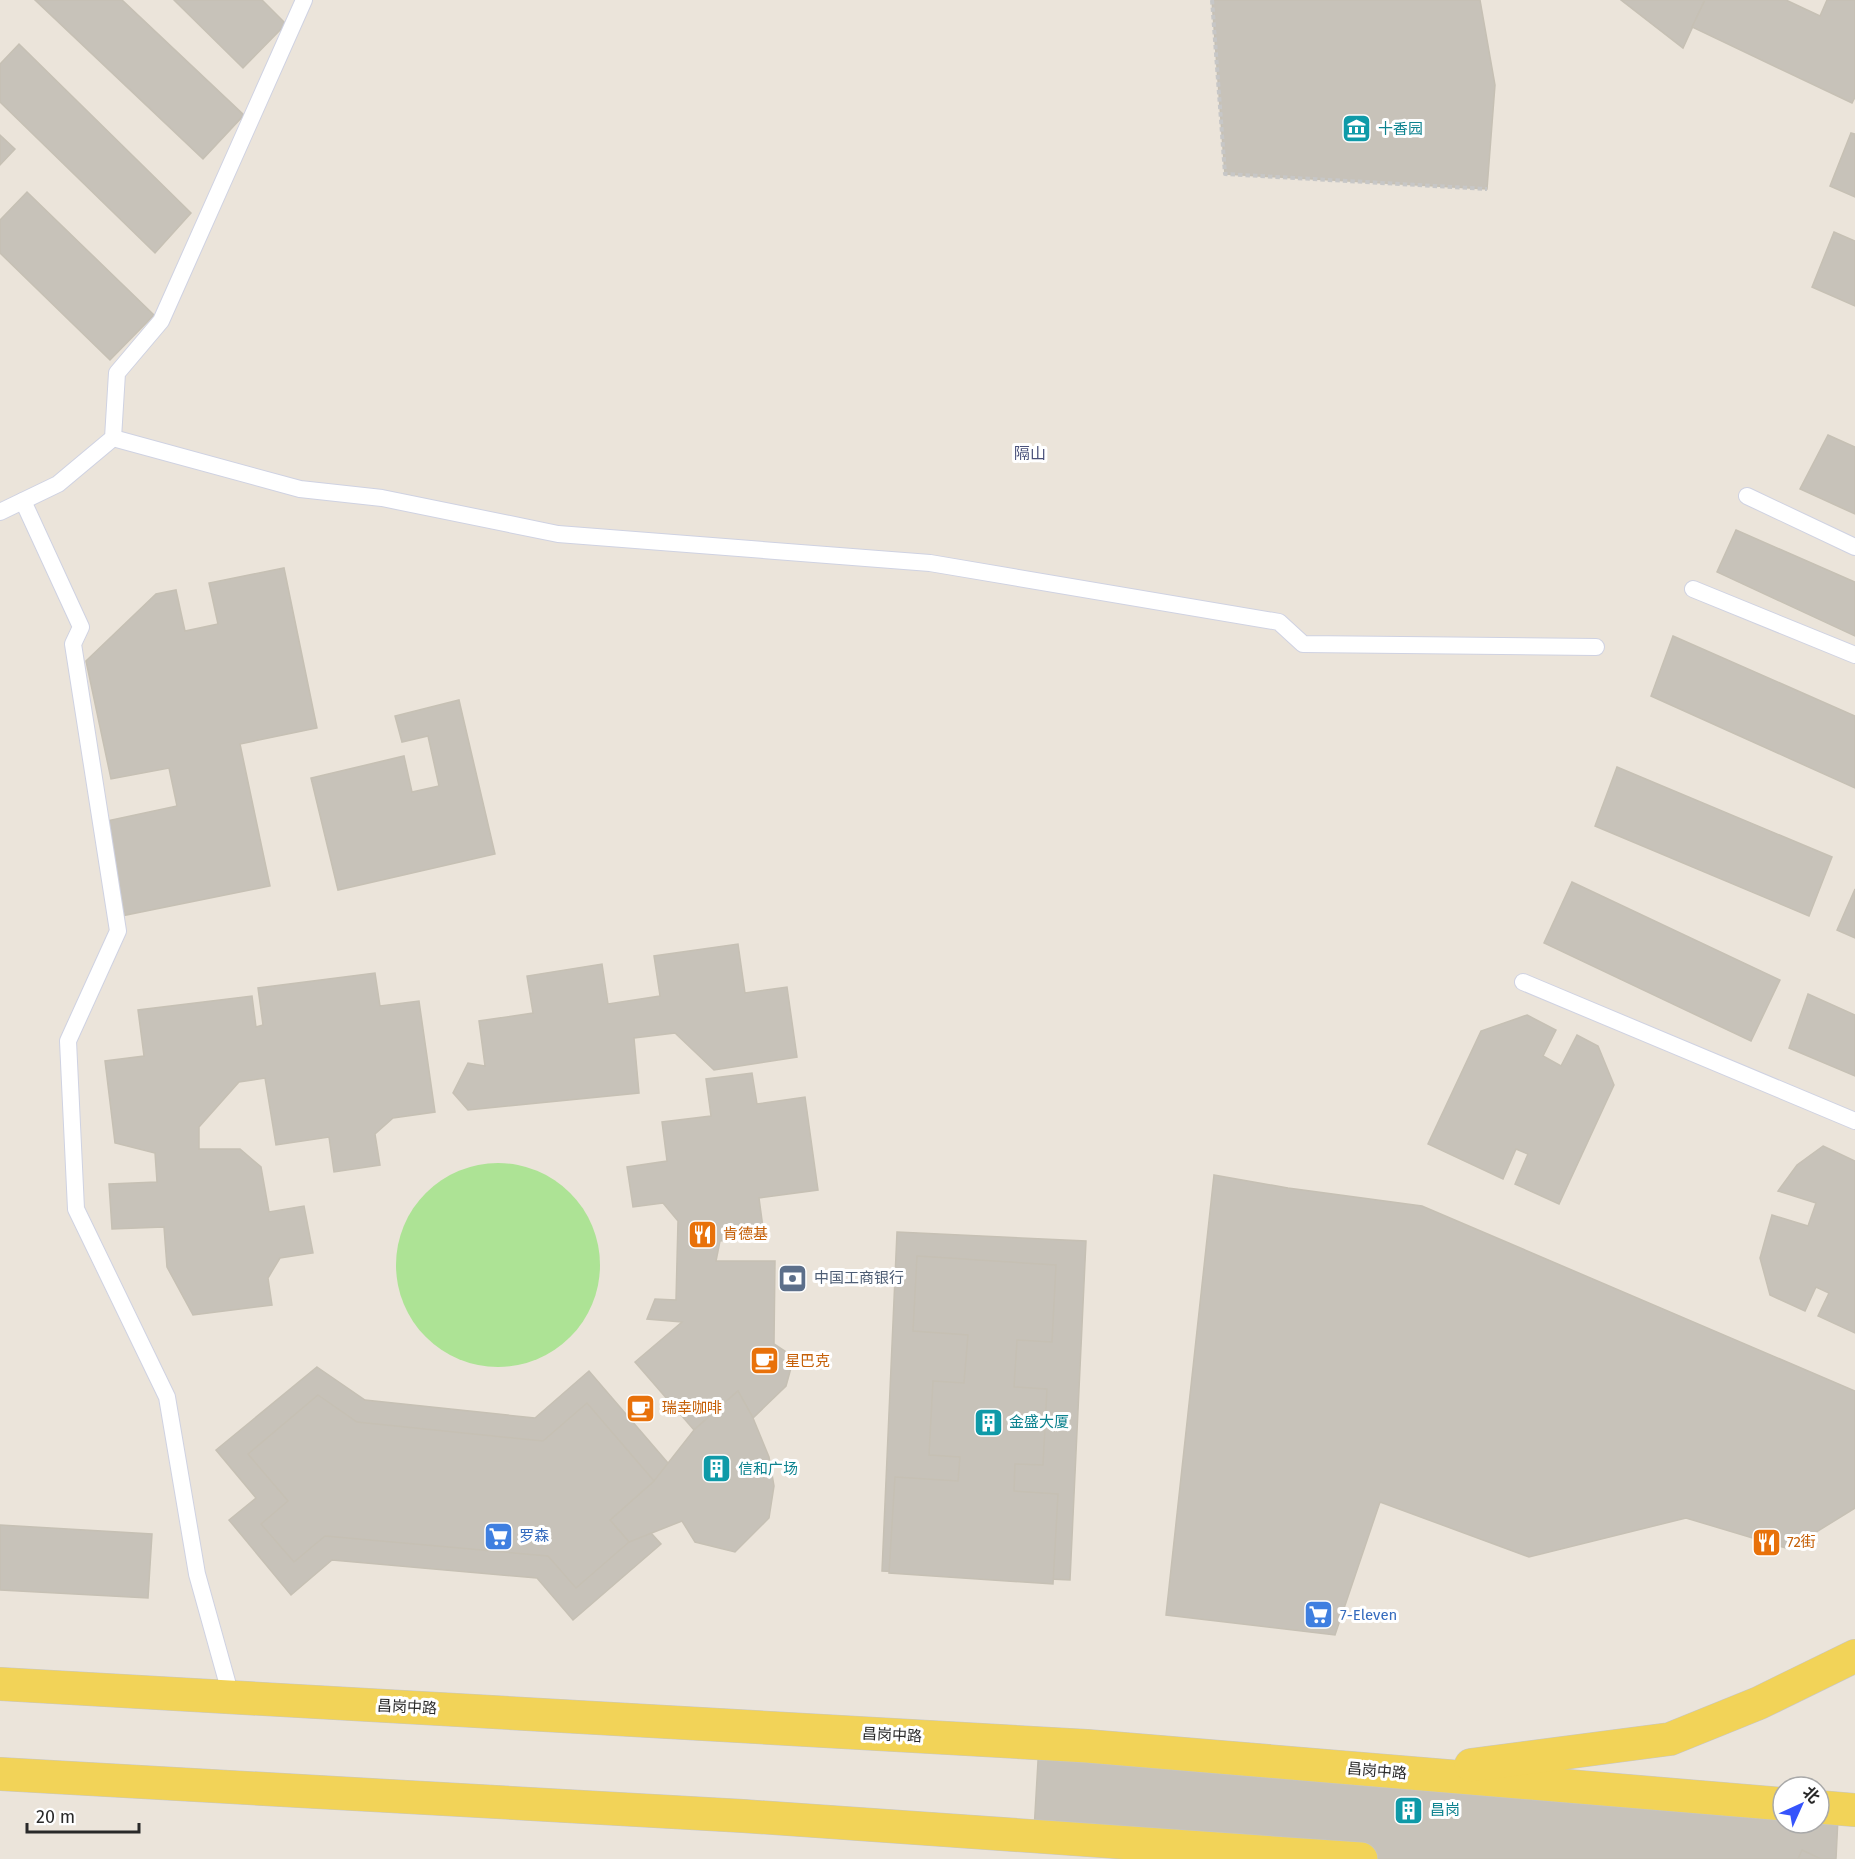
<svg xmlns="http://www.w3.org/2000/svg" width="1855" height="1859" font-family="'Fira Sans','Noto Sans SC',sans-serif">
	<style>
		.green { fill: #ade395 }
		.building { fill: #c7c2b9; stroke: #c6c0b4; stroke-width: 1.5 }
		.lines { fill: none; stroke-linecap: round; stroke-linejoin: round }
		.lane-casing { stroke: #cfd2e2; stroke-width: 18 }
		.primary-casing { stroke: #c7c7c7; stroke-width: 34 }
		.path { stroke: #c7c7c7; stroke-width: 4; stroke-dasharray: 4.5 3; stroke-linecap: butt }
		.lane { stroke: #fff; stroke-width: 16 }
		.primary { stroke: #f2d358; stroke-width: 33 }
		.labels { text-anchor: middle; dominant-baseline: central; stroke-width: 6; stroke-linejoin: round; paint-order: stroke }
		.culture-label { font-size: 15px; fill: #0d838f; stroke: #fff; text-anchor: start }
		.food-label { font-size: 15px; fill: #c56008; stroke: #fff; text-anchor: start }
		.service-label { font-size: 15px; fill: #4e5e75; stroke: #fff; text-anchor: start }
		.shop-label { font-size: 15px; fill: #366cbe; stroke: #fff; text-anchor: start }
		.street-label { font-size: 15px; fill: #292929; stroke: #fff }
		.neighbourhood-label { font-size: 16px; fill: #49507a; stroke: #fff }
	</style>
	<rect width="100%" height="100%" fill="#ebe4da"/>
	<circle class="green" cx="498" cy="1265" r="102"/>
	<g class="building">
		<path d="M35,0H122L244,115L203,159Z"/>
		<path d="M174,0H262L286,24L243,68Z"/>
		<path d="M1212,0H1480L1495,85L1487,189L1225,174Z"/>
		<path d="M1621,0H1705L1683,48Z"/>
		<path d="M1705,0H1786L1820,16L1827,0H1855V97L1852,103L1692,27Z"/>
		<path d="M19,44L191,213L155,253L0,102V64Z"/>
		<path d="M1851,133L1855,134V197L1830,186Z"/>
		<path d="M0,135L15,149L0,165Z"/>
		<path d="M27,192L154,315L110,360L0,253V220Z"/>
		<path d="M1834,232L1855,241V306L1812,287Z"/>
		<path d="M1828,435L1855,447V514L1800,489Z"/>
		<path d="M1736,530L1855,582V636L1717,572Z"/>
		<path d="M284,568L317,728L240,744L270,886L121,916L102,822L177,806L169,768L111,779L86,661L156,594L176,590L185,631L218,624L209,583Z"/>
		<path d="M1673,636L1855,716V788L1651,696Z"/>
		<path d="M459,700L495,854L338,890L311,778L404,756L412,792L439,786L428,736L402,742L395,716Z"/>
		<path d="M1617,767L1832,857L1809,916L1595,826Z"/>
		<path d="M1572,882L1780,980L1751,1041L1544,943Z"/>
		<path d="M1855,889V938L1837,930Z"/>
		<path d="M738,944L745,993L787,987L797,1057L714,1070L675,1033L634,1038L639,1093L468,1110L453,1093L468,1063L485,1066L479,1021L533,1013L527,976L602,964L608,1004L660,996L654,956Z"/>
		<path d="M375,973L380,1006L419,1001L435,1112L393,1118L375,1134L380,1165L334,1172L329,1137L276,1145L265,1078L239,1082L199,1127V1149H240L261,1167L269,1212L304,1206L313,1253L280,1258L268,1278L272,1305L193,1315L167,1267L164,1227L112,1229L109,1184L157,1182L155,1153L115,1143L105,1061L144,1056L138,1010L252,996L256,1027L263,1025L258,988Z"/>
		<path d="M1808,994L1855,1015V1076L1789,1048Z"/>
		<path d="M1527,1015L1556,1030L1543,1056L1561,1066L1577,1035L1598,1046L1614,1085L1559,1204L1515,1184L1528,1154L1516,1149L1503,1179L1428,1144L1481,1031Z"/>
		<path d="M752,1073L757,1104L805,1097L818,1190L759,1198L764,1235L720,1241L716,1261H775L774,1344L794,1357L786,1386L753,1418L738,1391L694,1430L635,1362L682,1322L647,1319L655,1299L676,1300L678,1221L663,1203L633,1207L627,1167L667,1161L662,1122L711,1116L706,1079Z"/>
		<path d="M1823,1146L1855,1161V1333L1818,1316L1829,1293L1816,1287L1805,1311L1770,1295L1760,1258L1772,1215L1808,1226L1816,1203L1778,1191L1797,1165Z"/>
		<path d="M1214,1175L1288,1188L1422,1206L1855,1391V1508L1789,1549L1686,1518L1529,1557L1380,1502L1335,1635L1166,1615Z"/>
		<path d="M897,1232L1086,1241L1070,1580L882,1571Z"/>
		<path d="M917,1256L1056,1265L1052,1342L1017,1340L1014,1387L1047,1389L1043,1465L1015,1464L1014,1491L1058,1494L1053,1584L889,1573L895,1477L958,1481L960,1457L929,1455L933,1381L964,1383L968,1335L913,1331Z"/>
		<path d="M317,1367L365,1400L535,1418L589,1371L686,1484L642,1523L661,1544L573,1620L537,1578L332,1560L291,1595L229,1520L256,1498L216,1450Z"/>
		<path d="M738,1391L753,1418L769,1457L774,1486L769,1518L735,1552L695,1542L682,1521L629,1542L610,1520L654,1481L694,1430Z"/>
		<path d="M318,1395L357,1422L543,1441L587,1403L654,1481L610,1520L629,1542L576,1588L548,1556L325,1536L294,1562L261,1524L288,1501L248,1454Z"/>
		<path d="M0,1525L152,1534L148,1598L0,1590Z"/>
		<path d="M1039,1744L1783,1793V1823H1819L1839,1797L1836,1859H1205L1033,1848Z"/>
		<path d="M1802,1850L1821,1859H1798Z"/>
	</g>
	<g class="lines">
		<defs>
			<g id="lane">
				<path d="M113,438L300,489L382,498L558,534L930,563L1279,622L1303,644L1596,647"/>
				<path d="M1747,496L1855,547"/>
				<path d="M23,501L81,627L73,644L118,931L68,1041L76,1209L167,1397L197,1574L231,1696"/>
				<path d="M0,512L58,484L113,438L117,373L161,321L304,0"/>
				<path d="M1693,589L1855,655"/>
				<path d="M1523,982L1855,1121"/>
			</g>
			<g id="primary">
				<path d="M0,1684L1087,1746L1783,1804"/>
				<path d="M1471,1765L1670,1739L1759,1703L1855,1656"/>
				<path d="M0,1774L743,1816L1361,1859"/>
				<path d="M1819,1807L1855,1810"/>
			</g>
		</defs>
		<use href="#lane" class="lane-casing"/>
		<use href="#primary" class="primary-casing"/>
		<path class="path" d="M1212,0L1225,174L1487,189"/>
		<use href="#lane" class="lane"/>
		<use href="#primary" class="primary"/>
	</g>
	<defs>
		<symbol id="museum-square" viewBox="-11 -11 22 22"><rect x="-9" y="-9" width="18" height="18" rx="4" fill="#0f9aa8" stroke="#fff"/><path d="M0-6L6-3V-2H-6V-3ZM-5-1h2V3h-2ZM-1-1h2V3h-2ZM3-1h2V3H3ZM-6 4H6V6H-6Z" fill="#fff"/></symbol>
		<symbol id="restaurant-square" viewBox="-11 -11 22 22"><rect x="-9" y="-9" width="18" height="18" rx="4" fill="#e8710a" stroke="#fff"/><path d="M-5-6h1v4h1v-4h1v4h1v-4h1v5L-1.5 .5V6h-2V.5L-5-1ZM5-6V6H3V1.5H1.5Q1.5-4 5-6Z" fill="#fff"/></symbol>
		<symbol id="bank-square" viewBox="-11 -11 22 22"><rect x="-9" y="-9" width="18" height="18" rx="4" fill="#5c6f8a" stroke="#fff"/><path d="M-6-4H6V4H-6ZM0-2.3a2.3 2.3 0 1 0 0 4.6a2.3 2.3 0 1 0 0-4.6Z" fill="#fff"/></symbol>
		<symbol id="cafe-square" viewBox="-11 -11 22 22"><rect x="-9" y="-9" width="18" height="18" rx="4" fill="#e8710a" stroke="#fff"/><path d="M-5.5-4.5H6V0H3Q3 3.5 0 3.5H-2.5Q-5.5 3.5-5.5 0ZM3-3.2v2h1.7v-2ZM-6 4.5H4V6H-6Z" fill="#fff"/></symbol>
		<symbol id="building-square" viewBox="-11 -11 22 22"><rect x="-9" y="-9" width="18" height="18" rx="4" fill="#0f9aa8" stroke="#fff"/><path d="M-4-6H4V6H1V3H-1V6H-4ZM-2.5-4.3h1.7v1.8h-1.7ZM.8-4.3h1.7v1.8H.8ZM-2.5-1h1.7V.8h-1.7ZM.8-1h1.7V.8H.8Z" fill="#fff"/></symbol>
		<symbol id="supermarket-square" viewBox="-11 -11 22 22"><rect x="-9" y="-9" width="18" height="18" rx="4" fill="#3f7fe0" stroke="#fff"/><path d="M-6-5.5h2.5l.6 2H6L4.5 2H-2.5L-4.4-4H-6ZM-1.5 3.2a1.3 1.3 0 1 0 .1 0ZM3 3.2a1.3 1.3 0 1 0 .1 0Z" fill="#fff"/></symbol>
	</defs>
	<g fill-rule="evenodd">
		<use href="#museum-square" x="1340" y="112" width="33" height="33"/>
		<use href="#restaurant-square" x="686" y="1218" width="33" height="33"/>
		<use href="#bank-square" x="776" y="1262" width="33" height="33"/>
		<use href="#cafe-square" x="748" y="1344" width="33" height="33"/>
		<use href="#cafe-square" x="624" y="1392" width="33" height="33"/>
		<use href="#building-square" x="972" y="1406" width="33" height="33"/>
		<use href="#building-square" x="700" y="1452" width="33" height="33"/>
		<use href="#supermarket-square" x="482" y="1520" width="33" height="33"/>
		<use href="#restaurant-square" x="1750" y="1526" width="33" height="33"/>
		<use href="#supermarket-square" x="1302" y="1598" width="33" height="33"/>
		<use href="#building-square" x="1392" y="1794" width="33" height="33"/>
	</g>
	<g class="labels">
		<g class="culture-label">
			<text x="1378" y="129">十香园</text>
			<text x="1009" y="1422">金盛大厦</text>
			<text x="738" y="1469">信和广场</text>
			<text x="1430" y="1810">昌岗</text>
		</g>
		<g class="food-label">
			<text x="723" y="1234">肯德基</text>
			<text x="785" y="1361">星巴克</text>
			<text x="662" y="1408">瑞幸咖啡</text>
			<text x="1787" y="1542">72街</text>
		</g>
		<g class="service-label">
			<text x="814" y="1278">中国工商银行</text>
		</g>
		<g class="shop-label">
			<text x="519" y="1536">罗森</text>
			<text x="1340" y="1615">7-Eleven</text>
		</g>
		<g class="street-label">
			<text transform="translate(407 1707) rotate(3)">昌岗中路</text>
			<text transform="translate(892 1735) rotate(3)">昌岗中路</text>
			<text transform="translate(1377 1771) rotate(5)">昌岗中路</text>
		</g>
		<g class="neighbourhood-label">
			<text x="1030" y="453">隔山</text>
		</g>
	</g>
	<g transform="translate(1801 1805) rotate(45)"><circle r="28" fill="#ffffff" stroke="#a9a9a9" stroke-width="1.5"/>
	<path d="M0-4.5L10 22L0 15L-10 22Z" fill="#3654fc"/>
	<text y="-9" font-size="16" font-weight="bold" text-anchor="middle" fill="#292929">北</text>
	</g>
	<path d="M27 1823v9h112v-9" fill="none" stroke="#292929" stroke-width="3"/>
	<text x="36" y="1823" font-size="18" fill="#292929" stroke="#ffffff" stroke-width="4.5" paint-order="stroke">20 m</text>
</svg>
